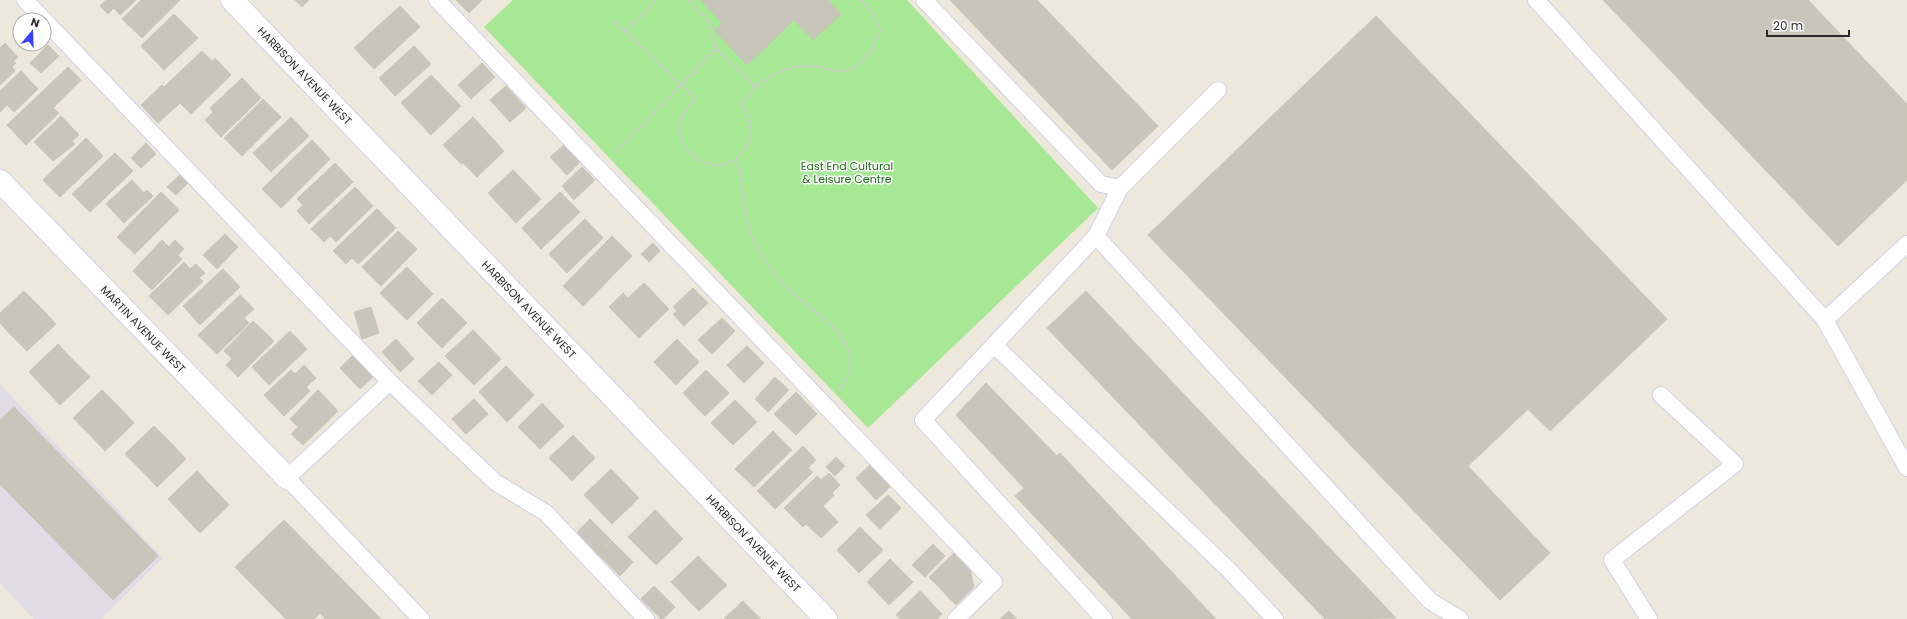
<svg xmlns="http://www.w3.org/2000/svg" width="1907" height="619" font-family="Poppins,sans-serif">
	<style>
		.industrial { fill: #e0dce5 }
		.green { fill: #a6e894 }
		.building { fill: #c8c6ba; stroke: #c9c4b5 }
		.lines { fill: none; stroke-linecap: round; stroke-linejoin: round }
		.lane-casing { stroke: #d0d2e4; stroke-width: 18 }
		.street-casing { stroke: #d0d2e4; stroke-width: 24 }
		.path { stroke: #ccc; stroke-width: 2.5; stroke-dasharray: 3 2; stroke-linecap: butt }
		.lane { stroke: #fff; stroke-width: 16 }
		.street { stroke: #fff; stroke-width: 22 }
		.labels { text-anchor: middle; dominant-baseline: central; stroke-width: 3; stroke-linejoin: round; paint-order: stroke }
		.street-label { font-size: 11px; fill: #2a2a2a; stroke: #fff }
		.park-label { font-size: 11px; fill: #1c6d15; stroke: #fff }
	</style>
	<rect width="100%" height="100%" fill="#ede8db"/>
	<path class="industrial" d="M0,384L163,558L101,619H34L0,583Z"/>
	<path class="green" d="M513,0H907L1098,208L868,428L484,27Z"/>
	<g class="building">
		<path d="M106,0H136L120,15L114,8L108,14L100,6Z"/>
		<path d="M141,0H180L142,38L122,19Z"/>
		<path d="M295,0H309L302,7Z"/>
		<path d="M456,0H482L469,13Z"/>
		<path d="M701,0H828L841,14L813,40L794,20L747,65L715,31L722,23Z"/>
		<path d="M950,0H1037L1158,126L1112,170Z"/>
		<path d="M1603,0H1808L1907,104V180L1838,246Z"/>
		<path d="M400,6L420,27L374,69L354,48Z"/>
		<path d="M174,14L198,38L164,70L141,46Z"/>
		<path d="M1376,16L1667,319L1550,431L1528,409L1468,466L1550,553L1500,600L1148,235Z"/>
		<path d="M5,43L18,57L13,61L16,63L12,67L15,71L0,85V48Z"/>
		<path d="M48,45L59,56L41,73L30,63Z"/>
		<path d="M414,46L431,64L395,96L379,78Z"/>
		<path d="M202,51L212,61L215,58L231,75L191,114L180,103L158,123L141,105L162,85L164,87Z"/>
		<path d="M482,63L495,77L471,99L458,85Z"/>
		<path d="M68,67L81,80L53,108L59,113L26,145L7,125Z"/>
		<path d="M21,71L38,89L14,112L7,105L0,112V91Z"/>
		<path d="M431,75L461,106L431,135L401,103Z"/>
		<path d="M242,78L261,98L221,137L205,120L213,112L210,108Z"/>
		<path d="M506,86L526,108L510,122L490,100Z"/>
		<path d="M263,99L281,117L242,156L224,138Z"/>
		<path d="M61,116L79,135L72,141L75,144L53,161L34,142Z"/>
		<path d="M291,117L309,136L271,172L253,153Z"/>
		<path d="M473,117L504,151L477,177L462,162L461,164L443,145Z"/>
		<path d="M86,138L103,156L60,197L43,180Z"/>
		<path d="M312,140L330,159L281,208L262,189Z"/>
		<path d="M146,143L156,154L141,168L131,158Z"/>
		<path d="M564,145L580,162L567,175L550,157Z"/>
		<path d="M115,153L133,171L90,212L72,194Z"/>
		<path d="M335,163L353,182L309,224L297,211L303,205L297,199Z"/>
		<path d="M582,167L595,180L574,200L562,186Z"/>
		<path d="M513,170L541,199L516,223L488,193Z"/>
		<path d="M181,174L189,182L176,195L167,187Z"/>
		<path d="M132,180L144,193L147,190L153,196L124,223L106,204Z"/>
		<path d="M355,187L373,206L336,242L330,236L324,242L311,229Z"/>
		<path d="M161,192L179,210L135,254L117,237Z"/>
		<path d="M560,192L580,212L541,249L522,228Z"/>
		<path d="M377,209L396,228L358,264L352,258L346,264L333,251Z"/>
		<path d="M585,219L603,238L567,273L549,254Z"/>
		<path d="M398,231L417,249L381,286L362,267Z"/>
		<path d="M225,234L238,247L217,269L203,255Z"/>
		<path d="M612,236L632,256L583,306L563,286Z"/>
		<path d="M162,240L169,247L175,240L184,249L178,255L182,259L152,290L133,271Z"/>
		<path d="M653,243L660,251L649,262L641,254Z"/>
		<path d="M184,262L190,269L196,264L205,273L199,278L203,281L168,315L149,296Z"/>
		<path d="M407,267L433,294L407,320L380,293Z"/>
		<path d="M223,269L240,287L200,325L183,306Z"/>
		<path d="M644,283L669,309L639,338L609,307L623,293L628,298Z"/>
		<path d="M693,288L708,303L684,326L673,314L677,311L673,307Z"/>
		<path d="M24,291L40,307L11,335L0,323V313Z"/>
		<path d="M1086,291L1396,618L1325,619L1047,328Z"/>
		<path d="M240,295L254,309L244,318L249,323L217,354L198,335Z"/>
		<path d="M442,298L467,323L442,348L417,323Z"/>
		<path d="M40,307L56,324L27,351L11,335Z"/>
		<path d="M371,307L379,333L362,339L354,312Z"/>
		<path d="M722,318L735,331L712,354L698,340Z"/>
		<path d="M253,321L274,341L238,377L226,365L232,359L224,351Z"/>
		<path d="M473,330L501,359L474,385L445,356Z"/>
		<path d="M290,331L307,349L269,385L252,367Z"/>
		<path d="M396,339L414,359L400,372L382,352Z"/>
		<path d="M677,339L699,362L676,385L654,362Z"/>
		<path d="M58,344L74,361L45,389L29,372Z"/>
		<path d="M747,346L764,363L744,383L727,365Z"/>
		<path d="M352,356L373,377L360,389L340,368Z"/>
		<path d="M74,361L90,377L60,405L45,389Z"/>
		<path d="M439,362L452,375L432,395L418,381Z"/>
		<path d="M304,365L316,378L306,387L310,391L284,416L264,395L291,370L295,374Z"/>
		<path d="M506,366L534,395L507,422L479,392Z"/>
		<path d="M706,370L729,393L705,416L683,393Z"/>
		<path d="M775,377L789,390L768,412L755,399Z"/>
		<path d="M986,383L1057,456L1060,453L1216,619H1132L1015,496L1024,488L956,415Z"/>
		<path d="M102,390L118,406L89,434L73,418Z"/>
		<path d="M318,390L338,411L303,445L291,434L298,427L290,419Z"/>
		<path d="M796,392L817,414L796,435L774,414Z"/>
		<path d="M474,399L488,414L466,434L452,419Z"/>
		<path d="M735,400L757,422L733,445L711,423Z"/>
		<path d="M542,403L564,426L540,449L518,427Z"/>
		<path d="M118,406L134,423L105,451L89,434Z"/>
		<path d="M14,407L158,556L113,600L0,484V420Z"/>
		<path d="M154,426L170,442L141,470L125,454Z"/>
		<path d="M773,431L792,450L754,487L735,469Z"/>
		<path d="M573,435L595,458L572,481L549,458Z"/>
		<path d="M170,442L186,459L157,487L141,470Z"/>
		<path d="M803,446L816,460L808,468L813,472L775,509L757,491Z"/>
		<path d="M836,457L845,466L835,476L826,467Z"/>
		<path d="M870,465L890,487L876,500L856,478Z"/>
		<path d="M611,469L639,498L612,524L584,495Z"/>
		<path d="M197,471L213,488L184,516L168,499Z"/>
		<path d="M829,473L840,485L832,493L834,495L823,506L838,522L821,538L806,524L803,527L784,508L817,476L821,480Z"/>
		<path d="M213,488L229,505L200,533L184,516Z"/>
		<path d="M888,495L901,508L880,529L866,515Z"/>
		<path d="M655,510L683,539L656,565L628,537Z"/>
		<path d="M590,519L611,540L598,554L577,532Z"/>
		<path d="M284,520L381,619H325L320,613L314,619H286L235,567Z"/>
		<path d="M860,527L883,550L859,573L837,550Z"/>
		<path d="M612,541L633,562L620,576L598,554Z"/>
		<path d="M933,544L945,556L925,577L912,565Z"/>
		<path d="M954,553L970,570L974,587L956,605L929,577Z"/>
		<path d="M698,556L727,585L699,611L671,582Z"/>
		<path d="M890,559L913,582L889,605L867,582Z"/>
		<path d="M654,586L675,607L663,619H661L641,599Z"/>
		<path d="M920,591L942,614L937,619H901L896,615Z"/>
		<path d="M743,601L761,619H724Z"/>
		<path d="M1009,611L1017,619H1000Z"/>
	</g>
	<g class="lines">
		<defs>
			<g id="lane">
				<path d="M25,0L390,382L495,482L546,513L646,619"/>
				<path d="M437,0L994,582L956,619"/>
				<path d="M924,0L1101,184L1120,188L1218,90"/>
				<path d="M1536,0L1825,320"/>
				<path d="M1096,236L1120,188"/>
				<path d="M1907,244L1825,320L1907,468"/>
				<path d="M994,345L923,420L1104,619"/>
				<path d="M390,382L287,478L421,619"/>
				<path d="M1275,619L1229,570L994,345L1096,236L1430,601L1460,619"/>
				<path d="M1649,619L1612,560L1735,464L1661,395"/>
			</g>
			<g id="street">
				<path id="s1" d="M232,0L826,619"/>
				<path id="s2" d="M0,181L287,478"/>
			</g>
		</defs>
		<use href="#lane" class="lane-casing"/>
		<use href="#street" class="street-casing"/>
		<g class="path">
			<path d="M688,0L711,24L716,49"/>
			<path d="M615,22C642,48 669,73 696,99C646,143 723,195 747,144C754,129 749,116 741,104L756,87L716,49L615,153"/>
			<path d="M625,32L656,0"/>
			<path d="M756,87C773,74 787,66 809,66C818,65 828,70 837,71C861,73 873,49 881,30L875,17L861,0"/>
			<path d="M736,159C746,187 741,216 755,244C763,258 774,274 785,286C810,312 878,345 839,389"/>
		</g>
		<use href="#lane" class="lane"/>
		<use href="#street" class="street"/>
	</g>
	<g class="labels">
		<g class="street-label">
			<text stroke="none"><textPath href="#s1" startOffset="105">HARBISON AVENUE WEST</textPath></text>
			<text stroke="none"><textPath href="#s1" startOffset="429">HARBISON AVENUE WEST</textPath></text>
			<text stroke="none"><textPath href="#s2" startOffset="206">MARTIN AVENUE WEST</textPath></text>
			<text stroke="none"><textPath href="#s1" startOffset="753">HARBISON AVENUE WEST</textPath></text>
		</g>
		<g class="park-label">
			<text x="847" y="166">East End Cultural<tspan x="847" dy="13">&amp; Leisure Centre</tspan></text>
		</g>
	</g>
	<g transform="translate(32 32) rotate(19)"><circle r="19" fill="#ffffff" stroke="#aaaaaa"/>
	<path d="M0-3L7 15L0 10L-7 15Z" fill="#3743ff"/>
	<text y="-6" font-size="11" font-weight="bold" text-anchor="middle" fill="#2a2a2a">N</text>
	</g>
	<path d="M1767 30v6h82v-6" fill="none" stroke="#2a2a2a" stroke-width="2"/>
	<text x="1773" y="30" font-size="12" fill="#2a2a2a" stroke="#ffffff" stroke-width="3" paint-order="stroke">20 m</text>
</svg>
